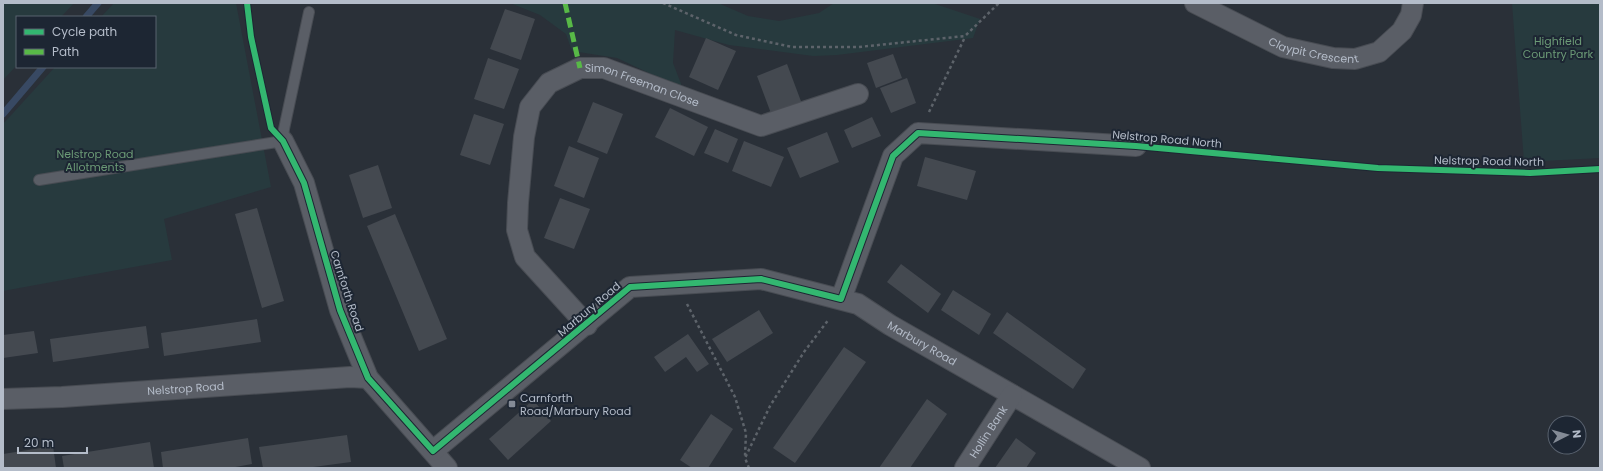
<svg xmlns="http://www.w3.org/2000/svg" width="1603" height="471" font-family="Poppins,sans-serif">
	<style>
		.green { fill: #273a3e }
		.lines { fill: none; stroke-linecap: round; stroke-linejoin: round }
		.stream { stroke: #384963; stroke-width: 7 }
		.building { fill: #444950 }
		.service-casing { stroke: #484c53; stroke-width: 12 }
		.minor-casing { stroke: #484c53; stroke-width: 22 }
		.path { stroke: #5d636a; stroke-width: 2.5; stroke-dasharray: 3 3; stroke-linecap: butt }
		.service { stroke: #5a5e66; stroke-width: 10 }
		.minor { stroke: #5a5e66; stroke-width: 20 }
		.quiet { stroke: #58b947; stroke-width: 5; stroke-dasharray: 10 5; stroke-linecap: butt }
		.cycleway-casing { stroke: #1d2633; stroke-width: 8 }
		.cycleway { stroke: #33b770; stroke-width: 6 }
		.poi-dot { fill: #848b96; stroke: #1d2633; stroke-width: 1.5 }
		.labels { text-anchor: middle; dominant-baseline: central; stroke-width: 4; stroke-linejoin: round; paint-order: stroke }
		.park-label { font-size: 11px; fill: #6b9a76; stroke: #1d2633 }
		.street-label { font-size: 11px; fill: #b4bcc9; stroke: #1d2633 }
		.poi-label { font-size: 11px; fill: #b4bcc9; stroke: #1d2633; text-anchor: start }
	</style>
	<rect width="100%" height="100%" fill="#2a3038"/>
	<g class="green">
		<path d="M3,3H74L61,17H17V65L3,80Z"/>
		<path d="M114,3H236L271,187L164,219L172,260L3,291V124L55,67H155V17H101Z"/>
		<path d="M510,3H718L748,16L779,21L819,13L834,3H932L980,19L973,38L837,55L813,56L729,45L675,30L673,63L683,89L617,58L572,51L566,34L540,15Z"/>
		<path d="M1512,3H1600V158L1524,162Z"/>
	</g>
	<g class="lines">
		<g class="stream">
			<path d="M86,17L98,3"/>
			<path d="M3,114L43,67"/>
		</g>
	</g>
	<g class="building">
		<path d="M505,9L535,19L521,60L490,49Z"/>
		<path d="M706,38L736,51L718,90L689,77Z"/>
		<path d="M893,54L902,78L876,88L867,63Z"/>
		<path d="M488,58L519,69L504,109L474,99Z"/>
		<path d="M787,64L802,104L772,116L757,76Z"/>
		<path d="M907,78L916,103L891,113L880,88Z"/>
		<path d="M593,102L623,114L607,154L577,142Z"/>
		<path d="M670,108L708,127L694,156L655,137Z"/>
		<path d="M474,114L504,124L490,165L460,155Z"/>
		<path d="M872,117L881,136L852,148L844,130Z"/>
		<path d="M715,129L738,139L728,163L704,153Z"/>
		<path d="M827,132L839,162L800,178L787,148Z"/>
		<path d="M744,141L784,157L771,187L732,171Z"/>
		<path d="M569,146L599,158L584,198L554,186Z"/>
		<path d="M925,157L976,171L967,200L917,186Z"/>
		<path d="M378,165L392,208L363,218L349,175Z"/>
		<path d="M560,198L590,209L574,249L544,238Z"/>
		<path d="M257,208L284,301L262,308L235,214Z"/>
		<path d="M395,214L447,339L419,351L367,226Z"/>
		<path d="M901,264L941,294L928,313L887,282Z"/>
		<path d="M953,290L991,314L979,335L941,310Z"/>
		<path d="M759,310L773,333L727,362L712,339Z"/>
		<path d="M1007,312L1086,369L1073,389L993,333Z"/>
		<path d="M257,319L261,342L164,356L161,333Z"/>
		<path d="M146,326L149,348L53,362L50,339Z"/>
		<path d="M34,331L38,353L3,358V335Z"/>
		<path d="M688,334L709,364L697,372L686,357L665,372L654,357Z"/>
		<path d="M844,347L866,362L795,463L773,448Z"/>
		<path d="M927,399L947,414L910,468H879Z"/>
		<path d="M533,400L551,421L508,460L489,439Z"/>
		<path d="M711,414L733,429L708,468H692L680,460Z"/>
		<path d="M347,435L351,462L306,468H263L259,447Z"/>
		<path d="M248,438L252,464L230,468H163L161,452Z"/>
		<path d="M1016,438L1036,453L1026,468H995Z"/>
		<path d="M150,442L154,468H64L62,456Z"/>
		<path d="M53,446L56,468H3V454Z"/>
	</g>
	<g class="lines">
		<defs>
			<path id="service" d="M39,180L283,141L284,129L309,12"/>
			<g id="minor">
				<path id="s1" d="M1195,3L1283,47L1333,58L1355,59L1379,52L1402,31L1411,15L1413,3"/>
				<path d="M283,141L304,183L340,310L368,378L447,468"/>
				<path d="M841,299L893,156L918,133L1136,146"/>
				<path id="s2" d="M587,325L525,257L517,230L518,203L524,137L530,107L549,83L580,68H604L761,126L858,94"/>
				<path id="s3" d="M3,399L62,397L350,377L368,378"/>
				<path id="s4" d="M433,451L630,287L761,279L858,304L890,325L1140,468"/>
				<path id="s5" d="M965,468L1012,395"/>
			</g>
		</defs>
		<use href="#service" class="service-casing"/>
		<use href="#minor" class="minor-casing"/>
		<g class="path">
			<path d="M663,3L736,35L792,47H859L965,36L999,3"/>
			<path d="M929,112L965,37"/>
			<path d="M687,304L735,397L746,433L745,456"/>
			<path d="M749,468L745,458L770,406L804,352L829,319"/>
		</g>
		<use href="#service" class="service"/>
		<use href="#minor" class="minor"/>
		<path class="quiet" d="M565,3L580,68"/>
		<defs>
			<path id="cycleway" d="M247,3L251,37L271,128L283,141L304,183L340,310L368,378L433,451L630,287L761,279L841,299L893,156L918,133L1136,146L1378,168L1530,173L1600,169"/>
		</defs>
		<use href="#cycleway" class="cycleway-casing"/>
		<use href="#cycleway" class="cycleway"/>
	</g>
	<rect class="poi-dot" x="508" y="400" width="8" height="8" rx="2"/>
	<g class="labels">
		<g class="park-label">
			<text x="1558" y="41">Highfield<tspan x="1558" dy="13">Country Park</tspan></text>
			<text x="95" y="154">Nelstrop Road<tspan x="95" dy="13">Allotments</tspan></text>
		</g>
		<g class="street-label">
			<text stroke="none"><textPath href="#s1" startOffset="129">Claypit Crescent</textPath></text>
			<text stroke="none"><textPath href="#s2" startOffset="374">Simon Freeman Close</textPath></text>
			<text transform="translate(1167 139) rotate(5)">Nelstrop Road North</text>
			<text transform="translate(1489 161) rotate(1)">Nelstrop Road North</text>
			<text transform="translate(347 291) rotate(72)">Carnforth Road</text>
			<text transform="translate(589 309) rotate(-40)">Marbury Road</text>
			<text stroke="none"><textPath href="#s4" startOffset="563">Marbury Road</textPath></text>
			<text stroke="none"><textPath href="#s3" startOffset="183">Nelstrop Road</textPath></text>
			<text stroke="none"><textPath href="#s5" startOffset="43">Hollin Bank</textPath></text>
		</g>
		<g class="poi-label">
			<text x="520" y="398">Carnforth<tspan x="520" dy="13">Road/Marbury Road</tspan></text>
		</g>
	</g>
	<rect width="1603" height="471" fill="none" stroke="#b4bcc9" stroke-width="8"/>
	<rect x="16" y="16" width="140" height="52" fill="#1d2633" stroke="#59626f"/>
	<rect x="24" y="29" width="20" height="6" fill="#33b770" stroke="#59626f"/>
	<text x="52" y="36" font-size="12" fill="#b4bcc9">Cycle path</text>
	<rect x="24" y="49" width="20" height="6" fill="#58b947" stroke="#59626f"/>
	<text x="52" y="56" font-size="12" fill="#b4bcc9">Path</text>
	<g transform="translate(1567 435) rotate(84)"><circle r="19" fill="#1d2633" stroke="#59626f"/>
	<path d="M0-3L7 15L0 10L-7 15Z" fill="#848b96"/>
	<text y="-6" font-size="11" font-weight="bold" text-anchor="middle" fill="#b4bcc9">N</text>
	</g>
	<path d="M18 447v6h69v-6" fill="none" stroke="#b4bcc9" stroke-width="2"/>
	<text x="24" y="447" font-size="12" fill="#b4bcc9" stroke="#1d2633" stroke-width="3" paint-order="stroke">20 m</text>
</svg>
